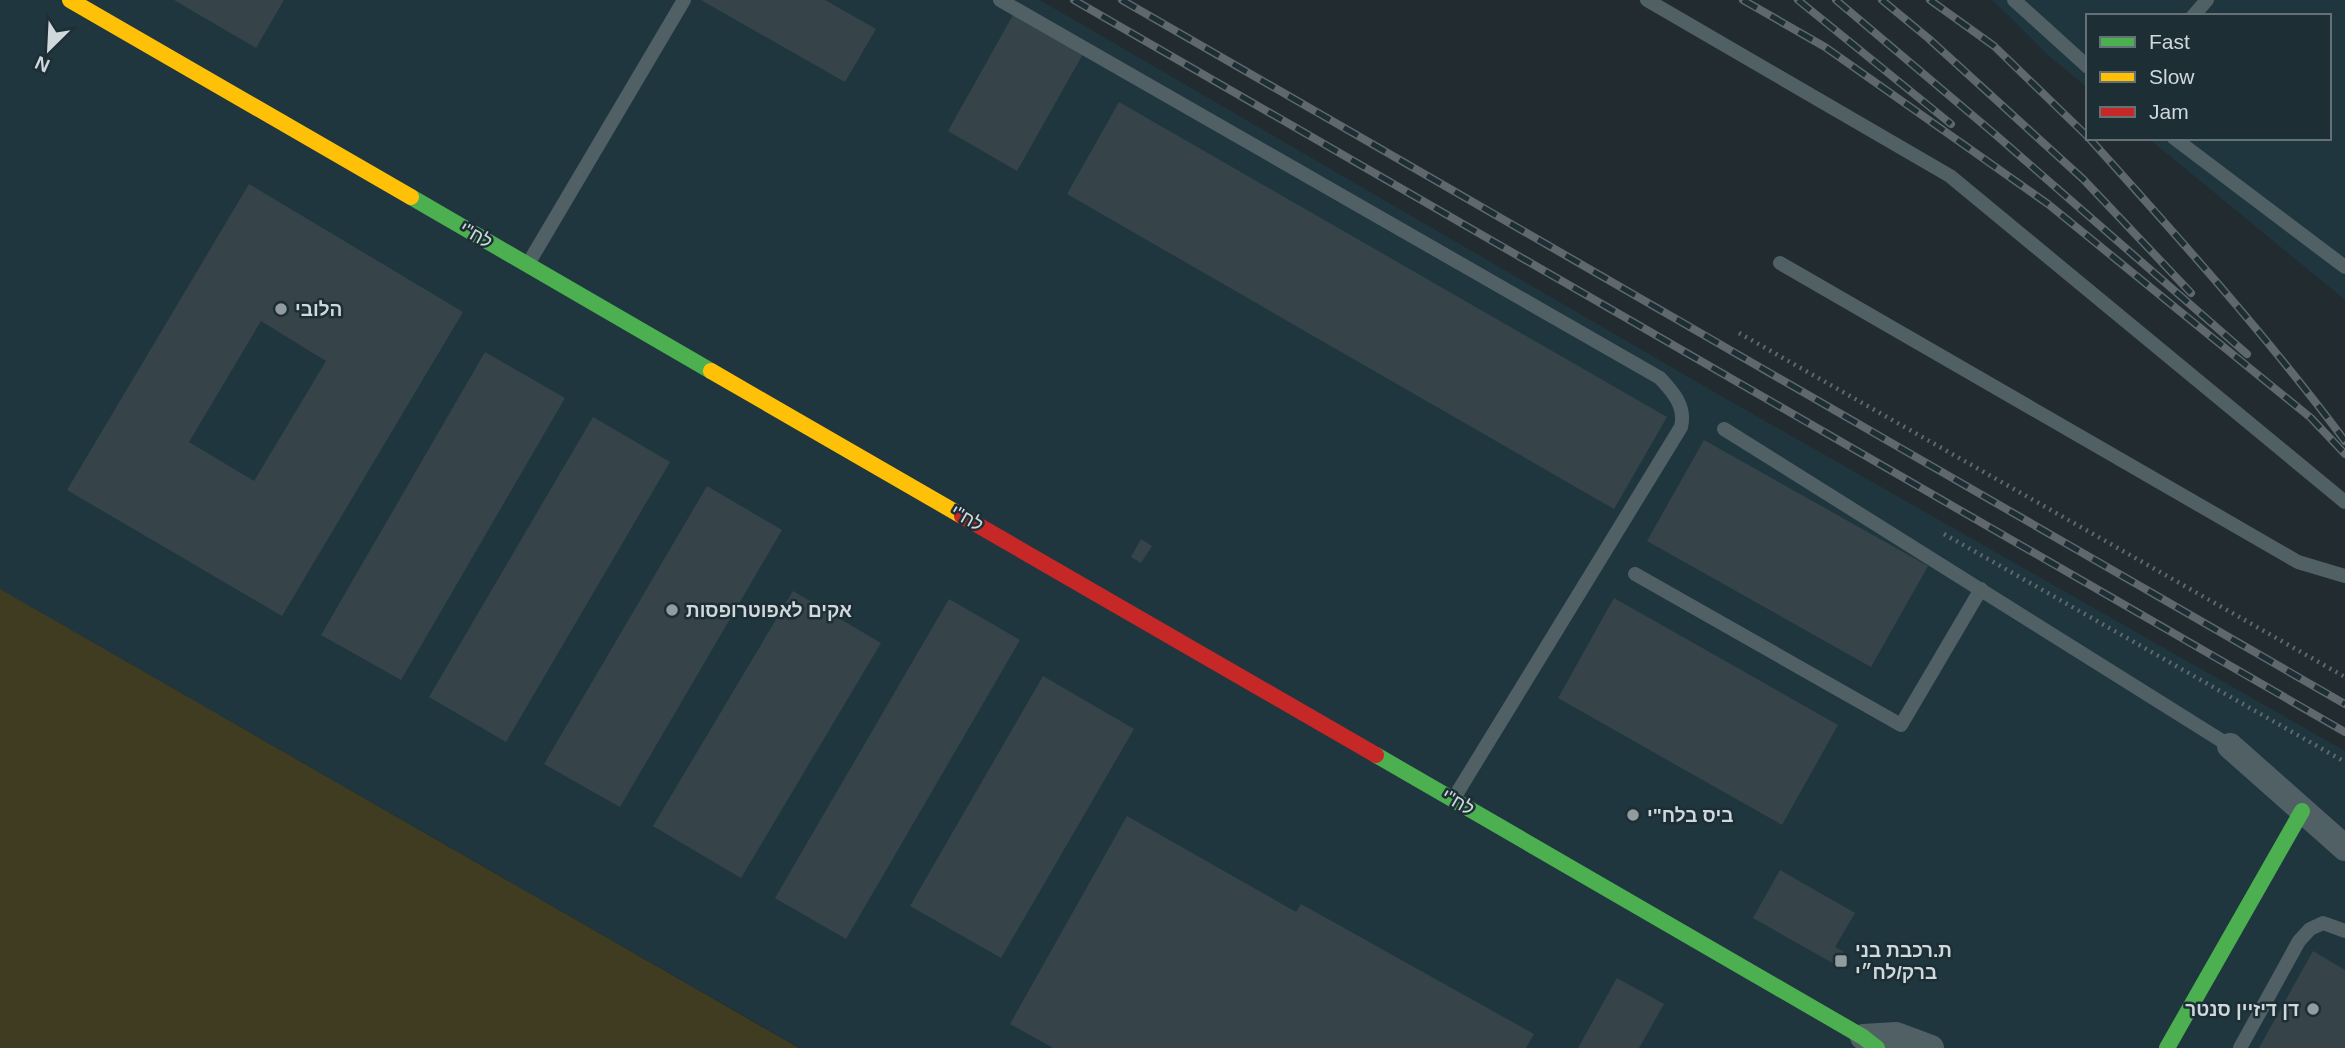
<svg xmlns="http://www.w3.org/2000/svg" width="2345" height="1048" font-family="Arial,Heebo,sans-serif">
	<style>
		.built { fill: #1f363f }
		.green { fill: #3f3c21 }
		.building { fill: #364449; fill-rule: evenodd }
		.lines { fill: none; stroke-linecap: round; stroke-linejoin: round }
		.path { stroke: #5e686d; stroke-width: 4.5; stroke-dasharray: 2 5; stroke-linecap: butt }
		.lane { stroke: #516065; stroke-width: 14 }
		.street { stroke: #516065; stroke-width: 26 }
		.fast { stroke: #4caf50; stroke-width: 16 }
		.slow { stroke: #ffc107; stroke-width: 16 }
		.jam { stroke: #c62828; stroke-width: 16 }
		.rail-casing { stroke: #5e686d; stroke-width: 8 }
		.rail { stroke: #1d2e34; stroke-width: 5; stroke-dasharray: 16; stroke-linecap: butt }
		.poi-dot { fill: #929ba0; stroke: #1d2e34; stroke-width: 2.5 }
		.labels { text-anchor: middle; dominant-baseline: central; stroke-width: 5; stroke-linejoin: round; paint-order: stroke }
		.street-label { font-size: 19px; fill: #ced8dd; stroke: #1d2e34 }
		.poi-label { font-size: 19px; font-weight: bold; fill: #ced8dd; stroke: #1d2e34; text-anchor: start }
	</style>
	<rect width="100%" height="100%" fill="#222b2f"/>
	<g class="built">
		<path d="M0,0H1040L1716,393L2345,751V1048H800L0,589Z"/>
		<path d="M1992,0H2345V300L2148,138H2329V16H2088V88L2050,57Z"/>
	</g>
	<path class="green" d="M0,589L799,1048H0Z"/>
	<g class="building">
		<path d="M174,0H284L256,48Z"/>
		<path d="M701,0H825L876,29L845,82Z"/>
		<path d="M1013,15L1083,54L1017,171L948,131Z"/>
		<path d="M1119,102L1667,417L1614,509L1067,194Z"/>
		<path d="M249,184L463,312L282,616L67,490ZM261,321L326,361L254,481L189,442Z"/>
		<path d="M485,352L565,398L401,680L321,635Z"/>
		<path d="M593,417L670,462L506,742L429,697Z"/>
		<path d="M1704,440L1928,566L1871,667L1647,541Z"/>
		<path d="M707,486L782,530L620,807L544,764Z"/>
		<path d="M1141,539L1152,546L1141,563L1131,557Z"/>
		<path d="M793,591L881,643L741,878L653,826Z"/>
		<path d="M1614,598L1838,725L1782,825L1558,698Z"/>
		<path d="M949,599L1020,640L846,939L775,898Z"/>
		<path d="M1043,676L1134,729L1001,958L910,906Z"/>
		<path d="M1127,816L1296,912L1301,904L1534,1034L1526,1048H1053L1010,1024Z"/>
		<path d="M1780,870L1855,913L1835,947L1844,952L1836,965L1753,918Z"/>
		<path d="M2313,951L2345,970V1048H2259Z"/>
		<path d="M1617,978L1664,1004L1639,1048H1578Z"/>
	</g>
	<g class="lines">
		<g class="path">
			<path d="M1739,333L2345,677"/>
			<path d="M1944,534L2345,762"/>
		</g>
		<g class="lane">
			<path d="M1000,0L1660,378C1673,392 1686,406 1681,427L1454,798"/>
			<path d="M1647,0L1950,176L2345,502"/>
			<path d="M2014,0L2088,67"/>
			<path d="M2193,16L2207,0"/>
			<path d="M2174,138L2345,267"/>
			<path d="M1780,263L2298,562L2345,576"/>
			<path d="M528,264L684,0"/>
			<path d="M1724,429L2230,746"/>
			<path d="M1635,574L1901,725L1981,589"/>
			<path d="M2240,1048L2299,941L2310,929L2323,923L2345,931"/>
		</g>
		<g class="street">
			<path d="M2230,746L2345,848"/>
			<path d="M1863,1037L1896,1035L1931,1048"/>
		</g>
		<g class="fast">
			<path d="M411,197L711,371"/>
			<path d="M1376,755L1863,1037L1877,1048"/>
			<path d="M2167,1048L2302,811"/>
		</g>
		<g class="slow">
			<path d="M70,0L411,197"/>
			<path d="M711,371L962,516"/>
		</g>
		<path class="jam" d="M962,516L1376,755"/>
		<defs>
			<g id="rail">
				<path d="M1074,0L2345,732"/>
				<path d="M1122,0L2345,704"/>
				<path d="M1743,0L1825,47L2048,204L2311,418L2345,454"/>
				<path d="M1798,0L1951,124"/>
				<path d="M1836,0L1997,136L2247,354"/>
				<path d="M1882,0L1928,38L2083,179L2191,293"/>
				<path d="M1930,0L1994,46L2088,137"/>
				<path d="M2089,138C2178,237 2266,335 2345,441"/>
			</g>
		</defs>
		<use href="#rail" class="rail-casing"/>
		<use href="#rail" class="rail"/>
	</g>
	<g class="poi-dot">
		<circle cx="281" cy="309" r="7"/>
		<circle cx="672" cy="610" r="7"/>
		<circle cx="1633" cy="815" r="7"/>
		<rect x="1834" y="954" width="14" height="14" rx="3.5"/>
		<circle cx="2313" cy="1009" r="7"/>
	</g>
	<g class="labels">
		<g class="street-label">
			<text transform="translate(476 235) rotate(30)">לח"י</text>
			<text transform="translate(967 518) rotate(30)">לח"י</text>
			<text transform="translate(1458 802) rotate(30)">לח"י</text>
		</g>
		<g class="poi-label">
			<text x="295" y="309">הלובי</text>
			<text x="686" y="610">אקים לאפוטרופסות</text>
			<text x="1647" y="815">ביס בלח"י</text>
			<text x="1855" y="950">ת.רכבת בני<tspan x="1855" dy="22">ברק/לח״י</tspan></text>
			<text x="2299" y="1009" text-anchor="end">דן דיזיין סנטר</text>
		</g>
	</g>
	<rect x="2086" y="14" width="245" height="126" fill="#1d2e34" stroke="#647278" stroke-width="2"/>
	<rect x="2100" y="37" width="35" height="10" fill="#4caf50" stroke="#647278" stroke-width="2"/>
	<text x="2149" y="49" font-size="21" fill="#ced8dd">Fast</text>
	<rect x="2100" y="72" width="35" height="10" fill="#ffc107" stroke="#647278" stroke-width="2"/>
	<text x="2149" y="84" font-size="21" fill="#ced8dd">Slow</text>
	<rect x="2100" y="107" width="35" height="10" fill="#c62828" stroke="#647278" stroke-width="2"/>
	<text x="2149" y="119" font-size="21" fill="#ced8dd">Jam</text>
	<g transform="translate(49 49) rotate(204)" stroke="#1d2e34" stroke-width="5" paint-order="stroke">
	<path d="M0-5L12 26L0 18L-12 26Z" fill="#ced8dd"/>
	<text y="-10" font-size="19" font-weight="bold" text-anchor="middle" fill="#ced8dd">N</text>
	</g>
</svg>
